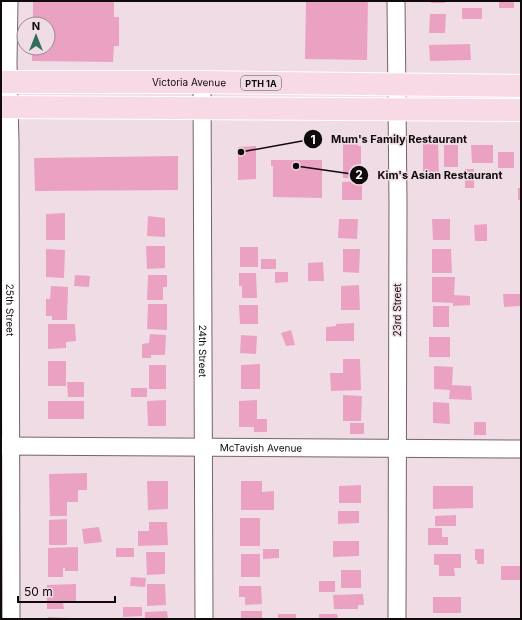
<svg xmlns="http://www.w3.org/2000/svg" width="522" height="620" font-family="Inter,sans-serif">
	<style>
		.building { fill: #eba2c2 }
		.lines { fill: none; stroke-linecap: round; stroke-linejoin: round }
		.minor-casing { stroke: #75646b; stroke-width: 19 }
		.major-casing { stroke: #fff; stroke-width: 24 }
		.minor { stroke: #fff; stroke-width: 17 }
		.major { stroke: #f8dae6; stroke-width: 22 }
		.labels { text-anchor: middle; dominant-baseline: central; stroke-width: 3; stroke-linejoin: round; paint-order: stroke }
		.shield { fill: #f0dce4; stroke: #53494e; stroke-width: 1 }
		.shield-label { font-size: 9px; font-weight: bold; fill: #100a0d }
		.street-label { font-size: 10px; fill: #100a0d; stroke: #f0dce4 }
		.leader { fill: none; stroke: #100a0d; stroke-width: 1.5 }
		.callout-dot { fill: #100a0d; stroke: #f0dce4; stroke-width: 1.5 }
		.mark-label { font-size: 12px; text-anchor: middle; font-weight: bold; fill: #fff }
		.callout-label { font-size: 11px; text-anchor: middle; font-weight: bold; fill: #100a0d; stroke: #f0dce4; stroke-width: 3; stroke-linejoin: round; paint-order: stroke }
	</style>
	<rect width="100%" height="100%" fill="#f0dce4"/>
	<g class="building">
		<path d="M33,1H114V17H119V46H114L113,62L32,61V48H48V24H33Z"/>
		<path d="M306,1H368L367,60L305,59Z"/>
		<rect x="431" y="1" width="14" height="2"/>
		<rect x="499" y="1" width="15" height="7"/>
		<rect x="462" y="8" width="20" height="11"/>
		<path d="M430,14H446L445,33H429Z"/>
		<path d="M470,44L471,60L430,61L429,45Z"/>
		<path d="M343,138H358V146H361V178H343Z"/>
		<path d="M423,139H438L439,178L423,179Z"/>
		<rect x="444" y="145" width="14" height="22"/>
		<path d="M471,145H493V163H472Z"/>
		<path d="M256,146V179L238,180V147Z"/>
		<rect x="498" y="152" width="16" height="16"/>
		<path d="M178,156V190L35,191L34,158Z"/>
		<path d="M271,160H322V198L273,197V166H271Z"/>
		<rect x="465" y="169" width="9" height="19"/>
		<path d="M362,181V200H342V182Z"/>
		<rect x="518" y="188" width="3" height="12"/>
		<path d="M65,213V240H46V214Z"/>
		<path d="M148,216L165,218V237L147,236Z"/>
		<path d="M339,219H358L357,239L338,238Z"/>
		<path d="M432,219H450V240H433Z"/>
		<path d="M487,224V241H475L474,225Z"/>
		<path d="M146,246H165V268L147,269Z"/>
		<rect x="240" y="247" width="18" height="20"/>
		<path d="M46,249L65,250L64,278L46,277Z"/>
		<path d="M343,249H360L359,273L343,272Z"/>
		<path d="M432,249H451L452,273H432Z"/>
		<rect x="261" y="259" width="15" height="10"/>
		<path d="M323,262L324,281H308V263Z"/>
		<path d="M275,272H288V282L275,283Z"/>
		<path d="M239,273H256L257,298H242V286H239Z"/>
		<path d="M75,275L90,276L89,287L74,286Z"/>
		<path d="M148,275H167V287H163V300H147Z"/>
		<path d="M432,277H455L454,295L470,296V305L453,306V303L432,302Z"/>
		<path d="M359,285L360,310H341V286Z"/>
		<path d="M51,286L68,287L67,320H52V316H46V299H50Z"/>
		<path d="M503,294H521V306L504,307Z"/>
		<path d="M148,304H167V330L147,329Z"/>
		<path d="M239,305H258V324H240Z"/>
		<rect x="433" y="306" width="16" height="21"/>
		<path d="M354,323V341H326V327L336,326V324Z"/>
		<path d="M48,324H75L76,341L66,342V348L48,349Z"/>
		<path d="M291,330L295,345L286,346L281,333Z"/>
		<path d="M150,334L166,335L165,355H151V358H142V344L149,343Z"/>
		<path d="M241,335L257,336L256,354L240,353Z"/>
		<rect x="429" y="337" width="21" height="20"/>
		<path d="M343,359H360L361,390L331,391L330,373H343Z"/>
		<rect x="48" y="361" width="18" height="25"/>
		<path d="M260,364V389H241V365Z"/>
		<rect x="149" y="365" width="17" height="24"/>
		<path d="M434,366L453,367L452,385L471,386L472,400L449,399L450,390L434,389Z"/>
		<path d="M67,382H84V397H68Z"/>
		<rect x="131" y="388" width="16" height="9"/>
		<path d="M343,395L362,396L361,421H343Z"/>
		<path d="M166,400V426H148L147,401Z"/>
		<path d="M257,400V419H267V432H254V427H239V401Z"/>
		<rect x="48" y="401" width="36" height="18"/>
		<path d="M433,402L449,403L450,424L433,423Z"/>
		<rect x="474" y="422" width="12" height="13"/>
		<rect x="350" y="423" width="14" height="11"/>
		<path d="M87,473V490H78V502H67V516H50L49,474Z"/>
		<path d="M147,481H168V509L148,510Z"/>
		<path d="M241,481H262V492L274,491V510H241Z"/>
		<path d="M361,485V503H339V486Z"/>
		<path d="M433,486H473V508L433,509Z"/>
		<path d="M338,511H359V523L338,524Z"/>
		<path d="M456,515V526H435V516Z"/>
		<rect x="240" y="518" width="20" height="28"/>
		<path d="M67,519V545H49V520Z"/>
		<path d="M149,522H167L168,545L138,546V531H149Z"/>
		<path d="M99,527L102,542L84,544L82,529Z"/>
		<path d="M428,528H442V537H448V545H428Z"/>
		<path d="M333,541H359V556L333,557Z"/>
		<path d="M78,547V571H65V568H63V577H48V548Z"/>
		<rect x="116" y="548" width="18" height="9"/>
		<path d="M263,549H279V558L263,559Z"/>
		<path d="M475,549H484V564H477V560H475Z"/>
		<path d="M146,552H165V574L147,575Z"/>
		<rect x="241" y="554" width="19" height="23"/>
		<path d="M434,554H461V568H454L455,576H439V565H434Z"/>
		<rect x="501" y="566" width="20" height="14"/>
		<rect x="341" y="570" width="20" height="18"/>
		<path d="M131,577L146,578L145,587L130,586Z"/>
		<rect x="319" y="581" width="16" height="11"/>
		<path d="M76,584V603H63L64,609H47V585Z"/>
		<path d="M147,584H165L166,605L147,606Z"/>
		<path d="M239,586H261L262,604L245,605V597H239Z"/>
		<path d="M363,594L364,605H358V609H334L333,595Z"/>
		<rect x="433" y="597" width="28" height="16"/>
		<path d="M123,607H142V616L123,617Z"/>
		<path d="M167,611L168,619H145V612Z"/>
		<rect x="241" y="611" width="21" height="8"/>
		<rect x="278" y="614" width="18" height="5"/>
		<path d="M319,614H337L338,619H319Z"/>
		<path d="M48,617L69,618V619H48Z"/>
	</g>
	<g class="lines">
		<defs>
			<g id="minor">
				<path id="s1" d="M9,1L8,63L10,143L11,619"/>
				<path d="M396,1L398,203L397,619"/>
				<path id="s2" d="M202,82L204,619"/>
				<path id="s3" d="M1,446L521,449"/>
			</g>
			<g id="major">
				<path id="s4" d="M1,82H202L521,86"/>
				<path d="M1,107L521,110"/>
			</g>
		</defs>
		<use href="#minor" class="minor-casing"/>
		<use href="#major" class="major-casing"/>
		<use href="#minor" class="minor"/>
		<use href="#major" class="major"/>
	</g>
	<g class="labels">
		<rect class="shield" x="241" y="76" width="40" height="14" rx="3"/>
		<g class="shield-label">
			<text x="261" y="83">PTH 1A</text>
		</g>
		<g class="street-label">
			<text stroke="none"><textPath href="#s4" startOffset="188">Victoria Avenue</textPath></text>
			<text stroke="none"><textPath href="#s1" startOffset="309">25th Street</textPath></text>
			<text transform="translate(397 310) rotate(-90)">23rd Street</text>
			<text stroke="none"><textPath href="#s2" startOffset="269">24th Street</textPath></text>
			<text stroke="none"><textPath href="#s3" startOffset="260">McTavish Avenue</textPath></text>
		</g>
	</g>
	<path class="leader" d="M241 152L313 139M296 166L359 175"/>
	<g class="callout-dot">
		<circle cx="241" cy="152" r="4"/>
		<circle cx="296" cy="166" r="4"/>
		<circle cx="313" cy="139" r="10"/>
		<circle cx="359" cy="175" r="10"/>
	</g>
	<g class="mark-label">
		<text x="313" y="144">1</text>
		<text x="359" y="179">2</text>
	</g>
	<g class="callout-label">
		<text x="399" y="143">Mum's Family Restaurant</text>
		<text x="440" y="179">Kim's Asian Restaurant</text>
	</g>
	<rect width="522" height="620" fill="none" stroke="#100a0d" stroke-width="4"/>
	<g transform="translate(36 36)"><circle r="19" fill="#f0dce4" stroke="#96888e"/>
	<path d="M0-3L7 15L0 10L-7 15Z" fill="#2e6e5b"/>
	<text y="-6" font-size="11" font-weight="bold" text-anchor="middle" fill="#100a0d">N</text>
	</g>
	<path d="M18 596v6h97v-6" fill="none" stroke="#100a0d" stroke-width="2"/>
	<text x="24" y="596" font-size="12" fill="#100a0d" stroke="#f0dce4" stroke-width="3" paint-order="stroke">50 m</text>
</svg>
